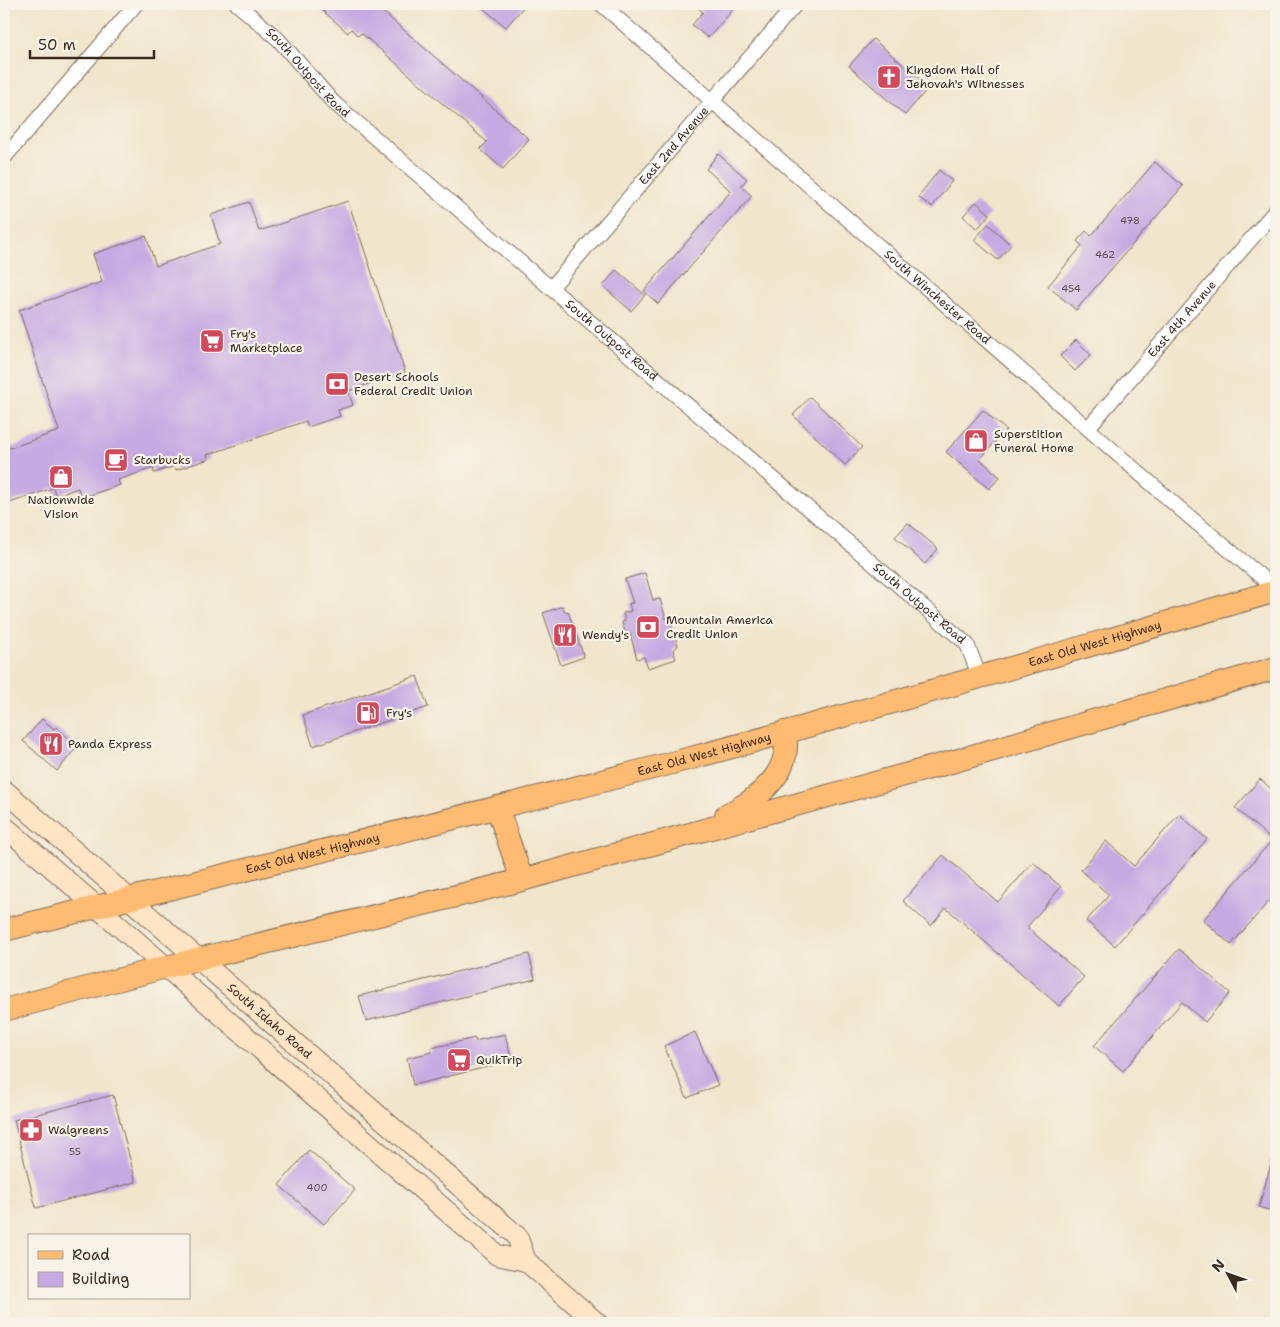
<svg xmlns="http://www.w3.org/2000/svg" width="1280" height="1327" font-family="'Shantell Sans',sans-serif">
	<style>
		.building { fill: #c6a9e2 }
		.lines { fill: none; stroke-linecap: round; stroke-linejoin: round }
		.street-casing { stroke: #7b6b5b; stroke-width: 16 }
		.secondary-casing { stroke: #7b6b5b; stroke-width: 22 }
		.primary-casing { stroke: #7b6b5b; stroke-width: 24 }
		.street { stroke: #fff; stroke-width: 14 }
		.secondary { stroke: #ffe4c6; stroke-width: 20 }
		.primary { stroke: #ffbb71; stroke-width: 22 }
		.labels { text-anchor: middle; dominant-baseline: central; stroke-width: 4.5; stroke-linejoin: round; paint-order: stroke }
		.number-label { font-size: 10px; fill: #5e4a4f }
		.poi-label { font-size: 12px; fill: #3b2a1e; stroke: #f7f3e8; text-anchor: start }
		.street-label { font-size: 12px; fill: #3b2a1e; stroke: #f7f3e8 }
	</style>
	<rect width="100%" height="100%" fill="#f7f3e8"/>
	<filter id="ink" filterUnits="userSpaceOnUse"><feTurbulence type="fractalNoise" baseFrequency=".02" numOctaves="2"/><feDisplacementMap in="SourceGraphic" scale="10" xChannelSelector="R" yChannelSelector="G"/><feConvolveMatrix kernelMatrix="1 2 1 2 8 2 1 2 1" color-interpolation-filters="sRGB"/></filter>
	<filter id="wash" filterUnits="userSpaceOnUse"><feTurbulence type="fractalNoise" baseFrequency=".0096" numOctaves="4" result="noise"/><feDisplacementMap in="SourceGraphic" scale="20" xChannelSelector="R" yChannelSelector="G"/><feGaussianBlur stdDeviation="1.12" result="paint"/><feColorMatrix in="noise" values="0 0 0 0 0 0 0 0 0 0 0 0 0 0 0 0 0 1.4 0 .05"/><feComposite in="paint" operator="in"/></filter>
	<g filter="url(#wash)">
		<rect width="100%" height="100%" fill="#f1e5cb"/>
		<g id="blocks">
			<g class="building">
				<path d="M315,4H387L381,10L529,139L503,169L480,149L487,142L361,33L358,36L351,29L348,33Z"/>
				<path d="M478,4H526L506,27Z"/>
				<path d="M693,4H738L708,38L692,25L703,12Z"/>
				<path d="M873,39L929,87L905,115L849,66Z"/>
				<path d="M718,154L747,179L741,186L752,196L658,304L644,291L731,191L706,169Z"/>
				<path d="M1155,162L1183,186L1076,310L1048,286L1082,246L1077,241L1086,231L1091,236Z"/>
				<path d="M939,170L952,181L932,207L918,197Z"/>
				<path d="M348,201L405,372L348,391L353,405L338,410L340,416L308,427L306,421L207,455L209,459L176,470L175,466L154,473L153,468L118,480L120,485L81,498L78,488L56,496L53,488L4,505V450L59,431L19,310L102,282L93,254L146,236L156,266L220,244L211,215L249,202L259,231Z"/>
				<path d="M976,202L990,214L977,229L963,216Z"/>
				<path d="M988,224L1011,245L998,260L974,240Z"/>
				<path d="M616,270L645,295L631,311L603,286Z"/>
				<path d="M1076,340L1091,355L1075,371L1060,356Z"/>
				<path d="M810,397L862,447L845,465L793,415Z"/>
				<path d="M983,410L1006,430L980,459L1000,477L989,489L946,452Z"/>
				<path d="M908,523L938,549L925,564L895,537Z"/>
				<path d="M645,573L653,600L660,599L666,619L669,618L678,646L673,650L676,659L648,668L644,657L637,659L630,633L626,635L622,622L625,621L623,613L631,611L629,603H633L625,579Z"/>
				<path d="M563,606L565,612L568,611L584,657L561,665L543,613Z"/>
				<path d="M417,676L428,707L313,746L303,715Z"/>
				<path d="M42,719L54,729L56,727L78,746L57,771L23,741Z"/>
				<path d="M1260,779L1276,793V893L1231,945L1203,920L1272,840L1235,808Z"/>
				<path d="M1179,814L1207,839L1115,946L1086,921L1109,895L1081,870L1106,841L1134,866Z"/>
				<path d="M943,855L998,902L1033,862L1061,887L1027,927L1084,977L1059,1006L946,908L931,926L903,901Z"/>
				<path d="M1179,949L1230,993L1205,1022L1182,1002L1123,1071L1094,1046Z"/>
				<path d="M529,954L535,979L366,1021L359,996Z"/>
				<path d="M695,1032L718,1085L687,1098L664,1046Z"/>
				<path d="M505,1034L512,1061L413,1085L407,1058L432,1052L431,1048L475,1038V1041Z"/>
				<path d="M113,1095L136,1182L36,1208L14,1120Z"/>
				<path d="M309,1150L355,1190L324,1224L279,1185Z"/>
				<path d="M1272,1160L1276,1161V1213L1259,1207Z"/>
			</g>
		</g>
	</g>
	<g filter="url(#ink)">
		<use href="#blocks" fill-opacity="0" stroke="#7b6b5b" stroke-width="1"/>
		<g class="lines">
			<defs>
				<g id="street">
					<path id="s1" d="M237,4L278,39L333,102L967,644L980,678"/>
					<path id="s2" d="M601,4L1186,514L1276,589"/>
					<path d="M4,158L136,4"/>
					<path id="s3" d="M551,288L796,4"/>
					<path id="s4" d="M1088,428L1276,210"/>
				</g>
				<g id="secondary">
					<path id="s5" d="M4,790L517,1236L526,1261"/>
					<path d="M4,826L497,1255L526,1261L597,1323"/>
				</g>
				<g id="primary">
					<path d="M497,807L522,880"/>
					<path d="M726,815C756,801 795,771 784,732"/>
					<path id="s6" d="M4,930C233,872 462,818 691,758C887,706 1081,647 1276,591"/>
					<path d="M4,1010L166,967L522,880L948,763L1276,668"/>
				</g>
			</defs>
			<use href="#street" class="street-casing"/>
			<use href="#secondary" class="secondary-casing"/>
			<use href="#primary" class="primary-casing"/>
			<use href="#street" class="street"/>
			<use href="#secondary" class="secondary"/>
			<use href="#primary" class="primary"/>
		</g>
	</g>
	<defs>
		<symbol id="church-square" viewBox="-11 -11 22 22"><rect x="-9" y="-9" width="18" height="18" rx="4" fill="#d1495b" stroke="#f7f3e8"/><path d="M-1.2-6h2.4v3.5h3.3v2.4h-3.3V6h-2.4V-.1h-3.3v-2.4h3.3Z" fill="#fff"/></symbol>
		<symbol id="supermarket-square" viewBox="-11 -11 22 22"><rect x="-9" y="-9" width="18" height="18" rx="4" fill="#d1495b" stroke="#f7f3e8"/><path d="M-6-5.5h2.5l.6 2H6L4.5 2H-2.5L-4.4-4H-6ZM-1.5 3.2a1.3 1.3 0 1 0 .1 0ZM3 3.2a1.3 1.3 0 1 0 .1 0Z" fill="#fff"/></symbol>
		<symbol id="bank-square" viewBox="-11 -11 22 22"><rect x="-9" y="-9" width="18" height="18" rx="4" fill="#d1495b" stroke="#f7f3e8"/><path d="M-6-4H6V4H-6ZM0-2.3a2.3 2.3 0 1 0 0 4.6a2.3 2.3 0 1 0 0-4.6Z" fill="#fff"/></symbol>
		<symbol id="shop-square" viewBox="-11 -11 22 22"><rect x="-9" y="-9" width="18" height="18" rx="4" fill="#d1495b" stroke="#f7f3e8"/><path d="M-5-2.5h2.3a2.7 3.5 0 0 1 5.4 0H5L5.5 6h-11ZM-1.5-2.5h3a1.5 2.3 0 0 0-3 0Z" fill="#fff"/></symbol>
		<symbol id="cafe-square" viewBox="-11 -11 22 22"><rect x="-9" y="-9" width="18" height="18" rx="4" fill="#d1495b" stroke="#f7f3e8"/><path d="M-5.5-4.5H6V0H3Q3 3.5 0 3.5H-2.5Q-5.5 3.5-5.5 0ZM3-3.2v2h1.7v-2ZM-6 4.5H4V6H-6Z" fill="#fff"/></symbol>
		<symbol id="restaurant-square" viewBox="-11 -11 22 22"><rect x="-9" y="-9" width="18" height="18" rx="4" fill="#d1495b" stroke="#f7f3e8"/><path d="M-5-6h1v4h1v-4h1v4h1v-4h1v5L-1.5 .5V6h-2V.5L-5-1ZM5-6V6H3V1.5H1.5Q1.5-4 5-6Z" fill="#fff"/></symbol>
		<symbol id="fuel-square" viewBox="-11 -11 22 22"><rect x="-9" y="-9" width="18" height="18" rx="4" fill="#d1495b" stroke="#f7f3e8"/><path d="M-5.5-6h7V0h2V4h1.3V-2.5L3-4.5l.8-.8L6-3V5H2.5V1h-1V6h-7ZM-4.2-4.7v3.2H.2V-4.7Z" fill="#fff"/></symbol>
		<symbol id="pharmacy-square" viewBox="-11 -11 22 22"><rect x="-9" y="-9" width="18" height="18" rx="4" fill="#d1495b" stroke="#f7f3e8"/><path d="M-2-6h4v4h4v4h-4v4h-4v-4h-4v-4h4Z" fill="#fff"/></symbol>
	</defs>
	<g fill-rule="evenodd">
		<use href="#church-square" x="875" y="63" width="28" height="28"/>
		<use href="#supermarket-square" x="198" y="327" width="28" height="28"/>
		<use href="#bank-square" x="323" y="370" width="28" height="28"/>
		<use href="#shop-square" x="962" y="427" width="28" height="28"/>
		<use href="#cafe-square" x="102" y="446" width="28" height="28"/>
		<use href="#shop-square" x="47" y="463" width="28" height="28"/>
		<use href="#bank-square" x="634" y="613" width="28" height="28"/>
		<use href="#restaurant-square" x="551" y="621" width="28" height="28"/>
		<use href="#fuel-square" x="354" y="699" width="28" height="28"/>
		<use href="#restaurant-square" x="37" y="730" width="28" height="28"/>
		<use href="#supermarket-square" x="445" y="1046" width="28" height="28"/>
		<use href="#pharmacy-square" x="17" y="1116" width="28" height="28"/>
	</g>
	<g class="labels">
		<g class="number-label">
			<text x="1130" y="220">478</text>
			<text x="1105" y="254">462</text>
			<text x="1071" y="288">454</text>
			<text x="75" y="1151">55</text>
			<text x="317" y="1187">400</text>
		</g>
		<g class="poi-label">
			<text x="906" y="70">Kingdom Hall of<tspan x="906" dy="14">Jehovah's Witnesses</tspan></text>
			<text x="230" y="334">Fry's<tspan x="230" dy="14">Marketplace</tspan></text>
			<text x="354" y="377">Desert Schools<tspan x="354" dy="14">Federal Credit Union</tspan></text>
			<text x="994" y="434">Superstition<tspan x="994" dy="14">Funeral Home</tspan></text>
			<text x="134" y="460">Starbucks</text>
			<text x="61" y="500" text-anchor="middle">Nationwide<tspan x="61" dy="14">Vision</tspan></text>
			<text x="666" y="620">Mountain America<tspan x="666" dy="14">Credit Union</tspan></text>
			<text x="582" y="635">Wendy's</text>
			<text x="386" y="713">Fry's</text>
			<text x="68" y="744">Panda Express</text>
			<text x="476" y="1060">QuikTrip</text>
			<text x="48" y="1130">Walgreens</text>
		</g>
		<g class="street-label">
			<text stroke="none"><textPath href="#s1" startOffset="99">South Outpost Road</textPath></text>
			<text stroke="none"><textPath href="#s3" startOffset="188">East 2nd Avenue</textPath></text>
			<text stroke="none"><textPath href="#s2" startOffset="446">South Winchester Road</textPath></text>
			<text stroke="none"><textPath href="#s4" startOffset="144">East 4th Avenue</textPath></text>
			<text stroke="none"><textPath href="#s1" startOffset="504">South Outpost Road</textPath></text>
			<text stroke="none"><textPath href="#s1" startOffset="909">South Outpost Road</textPath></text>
			<text stroke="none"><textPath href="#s6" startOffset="1128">East Old West Highway</textPath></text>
			<text stroke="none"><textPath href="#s6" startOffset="722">East Old West Highway</textPath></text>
			<text stroke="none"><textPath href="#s6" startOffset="318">East Old West Highway</textPath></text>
			<text stroke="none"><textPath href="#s5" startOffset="352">South Idaho Road</textPath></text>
		</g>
	</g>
	<rect width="1280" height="1327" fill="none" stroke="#f7f3e8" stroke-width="20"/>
	<rect x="28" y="1234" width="162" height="65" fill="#f7f3e8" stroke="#aca397"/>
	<rect x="38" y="1251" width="25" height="8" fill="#ffbb71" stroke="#aca397"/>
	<text x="72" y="1260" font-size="15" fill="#3b2a1e">Road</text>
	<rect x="38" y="1272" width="25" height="15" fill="#c6a9e2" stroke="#aca397"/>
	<text x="72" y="1284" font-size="15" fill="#3b2a1e">Building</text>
	<g transform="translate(1228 1274) rotate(311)" stroke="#f7f3e8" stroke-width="4" paint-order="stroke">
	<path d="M0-4L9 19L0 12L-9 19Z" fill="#3b2a1e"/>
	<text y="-8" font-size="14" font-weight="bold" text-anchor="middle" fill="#3b2a1e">N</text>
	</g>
	<path d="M30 50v8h124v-8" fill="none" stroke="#3b2a1e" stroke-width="2.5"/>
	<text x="38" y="50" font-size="15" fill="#3b2a1e" stroke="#f7f3e8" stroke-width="4" paint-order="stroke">50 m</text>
</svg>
